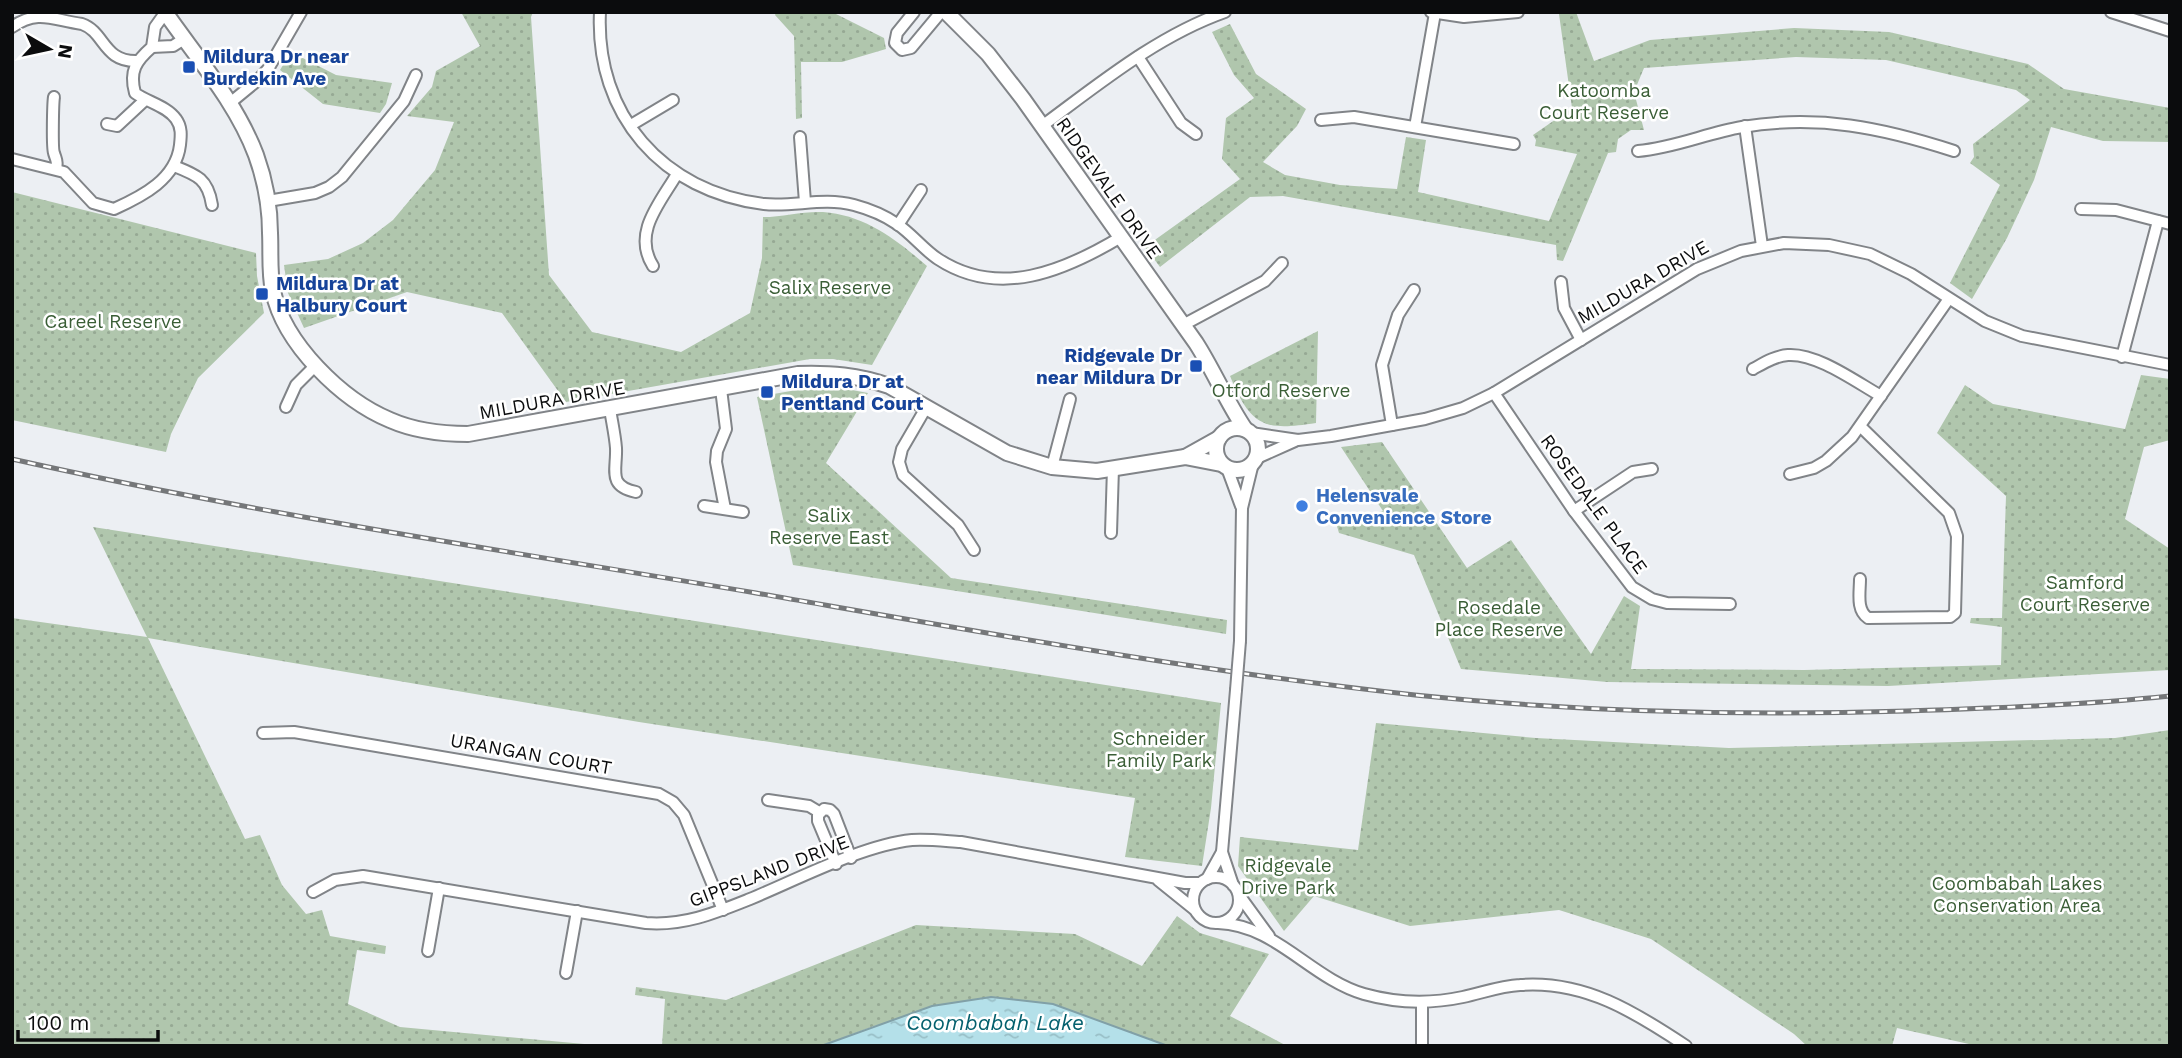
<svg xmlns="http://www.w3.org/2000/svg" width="2182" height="1058" font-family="'Work Sans',sans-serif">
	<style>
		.park { fill: url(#park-dots) }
		.water { fill: url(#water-ripples); stroke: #81a0a7; stroke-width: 2 }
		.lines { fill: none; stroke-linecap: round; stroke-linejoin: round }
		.minor-casing { stroke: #818488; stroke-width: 14 }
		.tertiary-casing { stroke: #818488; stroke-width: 18 }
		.minor { stroke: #fff; stroke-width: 10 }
		.tertiary { stroke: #fff; stroke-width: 14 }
		.rail-casing { stroke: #757779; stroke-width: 5 }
		.rail { stroke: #fff; stroke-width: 2.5; stroke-dasharray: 8; stroke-linecap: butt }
		.minor-bridge-casing { stroke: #818488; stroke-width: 14; stroke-linecap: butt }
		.minor-bridge { stroke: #fff; stroke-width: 10 }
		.transit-dot { fill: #1a4fb4; stroke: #fff; stroke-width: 2.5 }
		.shop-dot { fill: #3f7fe0; stroke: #fff; stroke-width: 2.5 }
		.labels { text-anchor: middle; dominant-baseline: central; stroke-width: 5; stroke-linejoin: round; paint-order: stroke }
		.transit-label { font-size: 19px; font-weight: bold; fill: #164399; stroke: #fff; text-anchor: start }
		.park-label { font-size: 19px; fill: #3a5e36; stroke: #fff }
		.street-label { font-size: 19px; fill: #0b0c0d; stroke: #fff }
		.shop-label { font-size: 19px; font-weight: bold; fill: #366cbe; stroke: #fff; text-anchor: start }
		.water-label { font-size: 21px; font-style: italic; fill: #04606e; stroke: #fff }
	</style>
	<defs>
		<pattern id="park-dots" width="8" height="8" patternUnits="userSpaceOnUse" patternTransform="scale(1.75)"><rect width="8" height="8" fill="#b0c6ad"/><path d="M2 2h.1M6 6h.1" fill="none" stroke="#96a994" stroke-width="1.8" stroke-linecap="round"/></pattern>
		<pattern id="water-ripples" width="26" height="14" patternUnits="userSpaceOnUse" patternTransform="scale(1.75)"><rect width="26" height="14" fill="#b4e0e9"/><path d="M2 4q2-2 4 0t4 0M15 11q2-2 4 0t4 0" fill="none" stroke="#99bfc7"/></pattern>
	</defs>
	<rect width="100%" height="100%" fill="#eceff3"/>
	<g class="park">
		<path d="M461,12H533L531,17L549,275L592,332L681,352L750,313L762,258L763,217C783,217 803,211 823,212C865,215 897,240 927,266L872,365L833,359H810L566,402L502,313L407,292L304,328L288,293L284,265L328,259L363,243L393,220L435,170L454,122L407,116L432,87L436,71L480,46Z"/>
		<path d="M776,12H832L884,38L886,49L842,62H801L802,118L796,119L794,36L775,15Z"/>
		<path d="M1564,12H1576L1594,61L1650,40L1794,28L1889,32L2028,64L2064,89L2170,108V142L2103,141L2051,127L2034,180L2007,238L1972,299L1950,283L2000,185L1970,163L1974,157L1973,144L2030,100L2016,90L1886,60L1796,57L1644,68L1634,92L1644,130H1631L1618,139L1616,152L1608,153L1563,261L1557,260L1556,245L1283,196L1250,197L1160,267L1145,247L1240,179L1222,159L1226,118L1254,98L1234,75L1212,32L1230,24L1256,74L1306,109L1297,126L1263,162L1285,175L1340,185L1397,189L1406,137L1426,140L1418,192L1549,221L1577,154L1535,146L1536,140L1533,135L1572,108L1559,14Z"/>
		<path d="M291,52L336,75L392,83L386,104L380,113L323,104L280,70Z"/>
		<path d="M12,192L256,253L257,276L264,313L198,378L171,434L166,452L12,420Z"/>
		<path d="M1318,331L1316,423C1264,431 1251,427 1230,376Z"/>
		<path d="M2141,375L2170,379V440L2144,447L2125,519L2170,549V670L1888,686L1607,682L1461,669L1414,555L1339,533L1336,523L1383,511L1341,447L1382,442L1467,568L1511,540L1591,654L1624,596L1640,606L1631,669L1804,670L2001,665L2002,627L1970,623L1971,618H2002L2006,496L1937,433L1965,385L1993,404L2125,429Z"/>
		<path d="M814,387H836L868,393L826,463L951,578L1227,620L1226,634L793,565L757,397Z"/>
		<path d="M93,527L1221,703L1211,808L1202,866L1125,857L1135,798L639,722L148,638L245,839L260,835L282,885L306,914L322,910L330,936L386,946L385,954L357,950L348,1004L400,1027L606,1046H12V618L147,637Z"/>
		<path d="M1376,723L1536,738L1729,748L2115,738L2170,730V1046H1978L1897,1028L1892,1046H1807L1794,1034L1651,939L1559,910L1410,926L1314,896L1284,931L1238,866L1240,837L1358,850Z"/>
		<path d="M1177,916L1200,933L1269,954L1230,1016L1287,1046H1168L1053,1004L874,1026L821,1046H662L665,999L635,995L636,987L726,1000L916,925L1075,934L1142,966Z"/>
	</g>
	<path class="water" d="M991,997L1053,1004L1168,1046H821L932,1006Z"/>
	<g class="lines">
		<defs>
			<g id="minor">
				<path d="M600,12C595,115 663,192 764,204C795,207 823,197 854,205C869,209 884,215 897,224C912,234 923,249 938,259C999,299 1064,271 1121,237"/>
				<path d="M914,12L897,33L895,43L902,50L911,48L941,12"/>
				<path d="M1431,12L1464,17L1518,12"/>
				<path d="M2111,12L2170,31"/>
				<path d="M12,27C39,9 52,20 82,24C105,32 103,62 137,61"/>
				<path d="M152,47L173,46L184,39"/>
				<path d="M1138,57L1181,123L1196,134"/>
				<path d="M54,97C53,103 52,148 54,153C56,160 58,161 56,169"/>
				<path d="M230,103L258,80L268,69L301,12"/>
				<path d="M1321,120L1354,117L1514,144"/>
				<path d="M107,124L117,126L145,100"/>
				<path d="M631,125L673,100"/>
				<path d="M1042,126C1099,84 1157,36 1225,12"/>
				<path d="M1745,126L1762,246"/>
				<path d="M1415,127L1435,13"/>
				<path d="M800,137L805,202"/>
				<path d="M1638,151C1674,148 1707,133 1742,127C1818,114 1883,128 1954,151"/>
				<path d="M12,159L64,172L93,203L114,209C143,196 176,179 180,145C181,136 182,127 176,119C167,106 147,102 135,93C129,71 136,61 152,47L155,27L165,13"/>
				<path d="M174,166C197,175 208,179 212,205"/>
				<path d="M268,201L315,193L329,187L342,177L404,101L416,75"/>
				<path d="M2081,209L2116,210L2170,224"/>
				<path d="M898,225L921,190"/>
				<path d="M653,266C632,233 660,203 677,174"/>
				<path d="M1561,282L1564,308L1581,340"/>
				<path d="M1183,325L1265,281L1282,263"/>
				<path d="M2122,357L2158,221"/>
				<path d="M1753,369C1764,363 1775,356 1788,355C1817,353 1856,382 1881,396"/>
				<path d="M721,389L726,429L717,451L716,462L725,509"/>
				<path d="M1494,393L1574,511L1632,587L1652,599L1667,603L1730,604"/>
				<path d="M927,406L902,449L899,462L903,475L958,525L974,550"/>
				<path d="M286,407L296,385L316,365"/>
				<path d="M610,409C612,422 615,435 616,448C617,470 607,486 636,492"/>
				<path d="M1392,425L1382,365L1398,315L1414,290"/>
				<path d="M1251,433L1298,440L1331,436L1425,419L1463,408L1494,393L1697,269L1741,251L1784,243L1829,245L1870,254L1911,274L1985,321L2022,336L2170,365"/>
				<path d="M1257,458L1295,441"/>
				<path d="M1052,467L1070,399"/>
				<path d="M1227,468L1241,506"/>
				<path d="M1790,474L1814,468L1826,461L1852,437L1948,300"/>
				<path d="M704,506L743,512"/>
				<path d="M1574,511L1633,472L1652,469"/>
				<path d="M1111,533L1113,468"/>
				<path d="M1860,579C1860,593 1856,610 1868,618L1950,617L1955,613L1957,536L1949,513L1861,427"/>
				<path d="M1240,641L1242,508L1253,463"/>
				<path d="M263,733L294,732L659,794L673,802L684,815L723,910"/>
				<path d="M768,800L809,806L819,812"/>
				<path d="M1222,852L1233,885"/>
				<path d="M836,864L818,821V815L824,809L830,810L834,814L851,858"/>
				<circle cx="1216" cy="900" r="23"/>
				<path d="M1207,879L1222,852L1236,690"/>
				<path d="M1158,880L1194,909"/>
				<path d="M313,892L335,880L363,876L646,923C684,926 715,913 750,899C796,880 863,845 912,840C928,839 945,841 961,842L1185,883H1200"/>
				<path d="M1239,895L1269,936"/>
				<path d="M1218,923C1276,925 1310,978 1364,994C1396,1003 1430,1004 1463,997C1482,993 1500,986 1520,985C1584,980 1635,1012 1686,1046"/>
				<path d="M428,951L439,888"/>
				<path d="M566,973L577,911"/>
				<path d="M1422,1003V1046"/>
			</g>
			<g id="tertiary">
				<path d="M165,12C197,58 236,102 256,155C265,180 270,206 270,233C271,252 269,272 273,291C284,344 342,400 390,420C415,431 442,434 468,434L798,374C830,373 858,375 889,386L1007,453L1052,467L1097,471L1185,457L1221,464"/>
				<path d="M946,12L988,54L1023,99L1196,343C1214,371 1226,401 1245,429"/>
				<circle cx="1237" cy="449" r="21"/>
				<path d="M1185,457L1219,438"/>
			</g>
		</defs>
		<use href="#minor" class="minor-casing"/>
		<use href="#tertiary" class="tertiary-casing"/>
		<use href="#minor" class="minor"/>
		<use href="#tertiary" class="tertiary"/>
		<defs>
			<path id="rail" d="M12,459C258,514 507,551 756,593C975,631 1194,671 1415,695C1579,712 1744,716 1907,711C1995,708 2083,705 2170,696"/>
		</defs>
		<use href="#rail" class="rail-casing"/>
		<use href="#rail" class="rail"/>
		<defs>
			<path id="minor-bridge" d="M1236,690L1240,641"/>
		</defs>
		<use href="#minor-bridge" class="minor-bridge-casing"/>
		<use href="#minor-bridge" class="minor-bridge"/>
	</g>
	<g class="transit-dot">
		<rect x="182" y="60" width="14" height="14" rx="3.5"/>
		<rect x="255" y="287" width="14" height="14" rx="3.5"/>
		<rect x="1189" y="359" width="14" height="14" rx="3.5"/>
		<rect x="760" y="385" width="14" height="14" rx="3.5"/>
	</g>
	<circle class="shop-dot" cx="1302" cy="506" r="7"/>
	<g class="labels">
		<g class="transit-label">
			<text x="203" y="56">Mildura Dr near<tspan x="203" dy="22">Burdekin Ave</tspan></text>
			<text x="276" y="283">Mildura Dr at<tspan x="276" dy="22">Halbury Court</tspan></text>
			<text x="1182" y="355" text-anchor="end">Ridgevale Dr<tspan x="1182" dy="22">near Mildura Dr</tspan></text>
			<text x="781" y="381">Mildura Dr at<tspan x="781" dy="22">Pentland Court</tspan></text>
		</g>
		<g class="park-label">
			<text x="1604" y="90">Katoomba<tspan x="1604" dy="22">Court Reserve</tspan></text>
			<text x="830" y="287">Salix Reserve</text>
			<text x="113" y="321">Careel Reserve</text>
			<text x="1281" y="390">Otford Reserve</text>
			<text x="829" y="515">Salix<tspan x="829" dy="22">Reserve East</tspan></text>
			<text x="2085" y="582">Samford<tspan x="2085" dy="22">Court Reserve</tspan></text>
			<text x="1499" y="607">Rosedale<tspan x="1499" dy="22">Place Reserve</tspan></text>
			<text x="1159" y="738">Schneider<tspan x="1159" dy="22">Family Park</tspan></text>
			<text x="1288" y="865">Ridgevale<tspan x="1288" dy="22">Drive Park</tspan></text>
			<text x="2017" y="883">Coombabah Lakes<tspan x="2017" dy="22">Conservation Area</tspan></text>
		</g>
		<g class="street-label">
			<text transform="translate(1109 188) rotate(55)">RIDGEVALE DRIVE</text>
			<text transform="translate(1643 282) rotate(-30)">MILDURA DRIVE</text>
			<text transform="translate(552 400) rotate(-10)">MILDURA DRIVE</text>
			<text transform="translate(1594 504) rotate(54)">ROSEDALE PLACE</text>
			<text transform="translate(531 754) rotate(10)">URANGAN COURT</text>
			<text transform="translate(769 871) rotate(-21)">GIPPSLAND DRIVE</text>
		</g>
		<g class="shop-label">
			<text x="1316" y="495">Helensvale<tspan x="1316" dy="22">Convenience Store</tspan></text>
		</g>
		<g class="water-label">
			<text x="995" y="1022">Coombabah Lake</text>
		</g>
	</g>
	<rect width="2182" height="1058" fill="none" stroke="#0b0c0d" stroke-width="28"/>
	<g transform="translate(49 49) rotate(99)" stroke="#ffffff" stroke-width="5" paint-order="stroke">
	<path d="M0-5L12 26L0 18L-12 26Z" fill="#0b0c0d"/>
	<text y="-10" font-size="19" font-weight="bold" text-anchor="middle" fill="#0b0c0d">N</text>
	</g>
	<path d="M18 1030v10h140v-10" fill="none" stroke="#0b0c0d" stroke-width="3.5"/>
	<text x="28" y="1030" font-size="21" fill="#0b0c0d" stroke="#ffffff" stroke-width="5" paint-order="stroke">100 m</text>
</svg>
